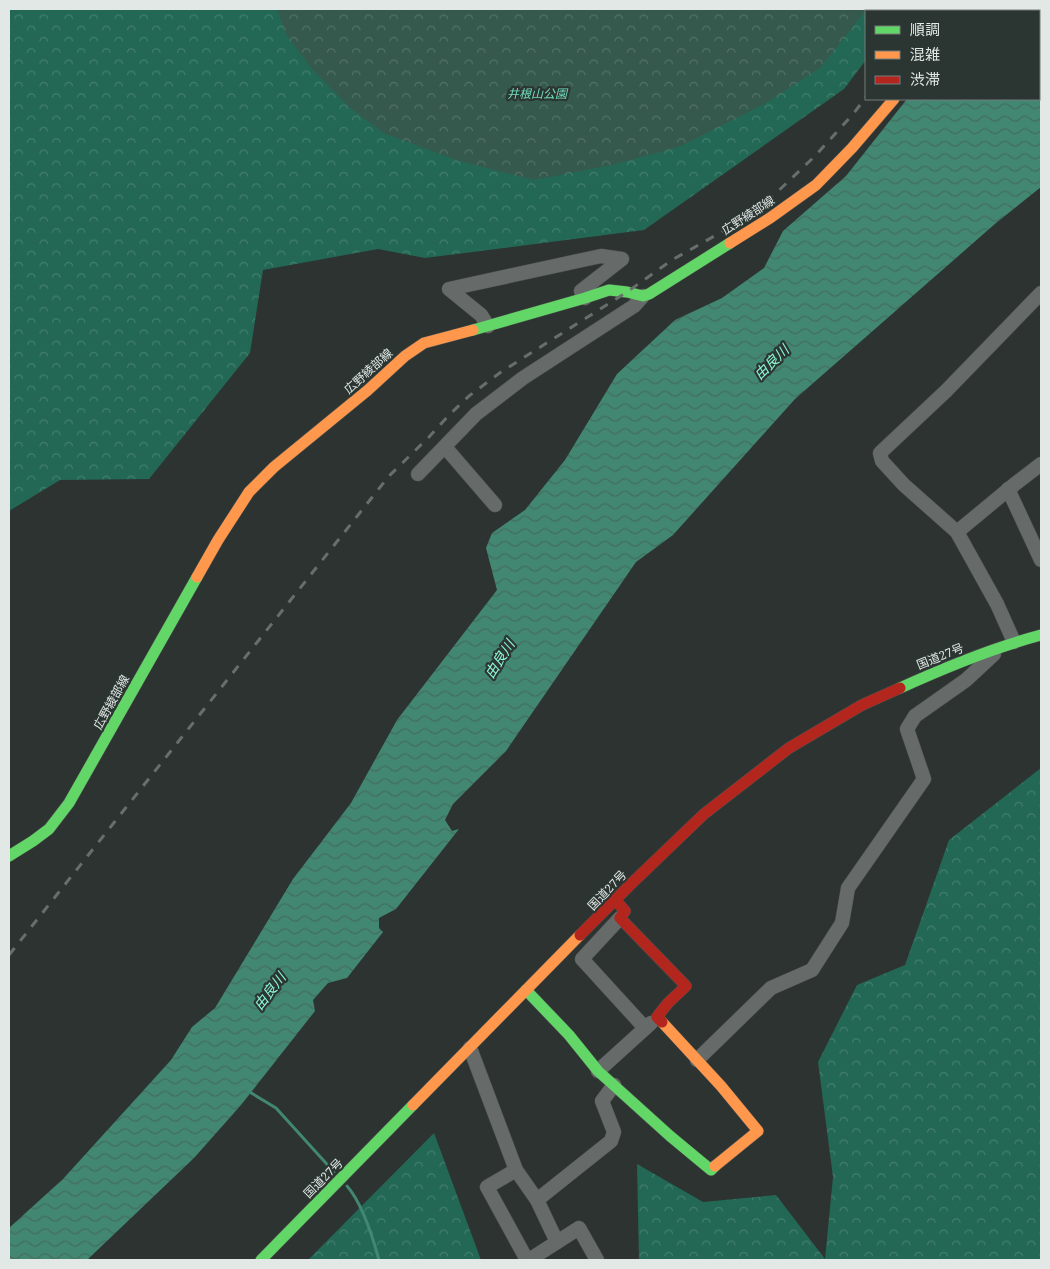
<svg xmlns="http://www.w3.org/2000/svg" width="1050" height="1269" font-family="'Noto Serif','Noto Sans JP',serif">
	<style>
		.forest { fill: url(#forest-crowns) }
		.park { fill: url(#park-crowns) }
		.water { fill: url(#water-waves) }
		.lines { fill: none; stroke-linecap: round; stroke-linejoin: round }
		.stream { stroke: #428772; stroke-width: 3 }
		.street-casing { stroke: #4b504e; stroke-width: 15 }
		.fast-casing { stroke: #4b504e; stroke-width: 12 }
		.slow-casing { stroke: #4b504e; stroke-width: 12 }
		.jam-casing { stroke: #4b504e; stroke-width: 12 }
		.street { stroke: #666a68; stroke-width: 14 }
		.fast { stroke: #63d668; stroke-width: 11 }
		.slow { stroke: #ff974d; stroke-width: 11 }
		.jam { stroke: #b3261e; stroke-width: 11 }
		.rail { stroke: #696e6c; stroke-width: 3; stroke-dasharray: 9 9; stroke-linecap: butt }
		.labels { text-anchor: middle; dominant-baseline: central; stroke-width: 4.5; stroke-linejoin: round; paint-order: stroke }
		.park-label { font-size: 12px; font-style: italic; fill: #70ddbc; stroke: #2b3531 }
		.street-label { font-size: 12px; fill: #e2e8e6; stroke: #2b3531 }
		.water-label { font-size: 14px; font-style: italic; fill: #8bf8d6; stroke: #2b3531 }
	</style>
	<defs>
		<pattern id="forest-crowns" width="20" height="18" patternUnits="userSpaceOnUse" patternTransform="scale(1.25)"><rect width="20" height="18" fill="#236855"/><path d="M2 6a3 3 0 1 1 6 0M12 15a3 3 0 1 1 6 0" fill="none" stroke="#437e6d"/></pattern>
		<pattern id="park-crowns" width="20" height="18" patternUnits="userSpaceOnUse" patternTransform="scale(1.25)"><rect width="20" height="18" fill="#355a4d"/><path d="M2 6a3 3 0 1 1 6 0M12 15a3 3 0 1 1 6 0" fill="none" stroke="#527267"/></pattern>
		<pattern id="water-waves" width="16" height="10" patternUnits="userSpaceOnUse" patternTransform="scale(1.25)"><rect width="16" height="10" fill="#428772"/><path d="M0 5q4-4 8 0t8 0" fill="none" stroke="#436d60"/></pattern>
	</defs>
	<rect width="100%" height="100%" fill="#2d3330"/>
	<g class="forest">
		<path d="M9,9H906L904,11H866V60L844,89L644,230L425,258L378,249L263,270L250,353L149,479L60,480L9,511Z"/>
		<path d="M1041,768V1260H639L637,1164L703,1202L776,1195L825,1259L833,1177L818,1062L857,985L905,965L949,840Z"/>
		<path d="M434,1133L481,1260H308Z"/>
	</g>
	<path class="park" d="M277,9H867L821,67L768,102L679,147L612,165L534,180L459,161L383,133L349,107L312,69L285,33Z"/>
	<path class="water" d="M1003,9H1041V187L996,223L795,399L673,535L636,562L506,751L453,804L445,820L452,831L459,829L396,909L379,918V928L383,932L347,978L328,983L313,1000L315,1011L241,1105L194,1158L87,1260H9V1228L63,1179L171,1060L192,1027L215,1008L293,879L351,803L397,720L497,590L486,548L492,533L525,510L565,460L617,374L675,320L722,298L764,268L783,231L846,176L907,99H1039V11H1000Z"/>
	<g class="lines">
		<g class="stream">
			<path d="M248,1091L276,1108L334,1172"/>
			<path d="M347,1186C362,1203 373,1238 379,1260"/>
		</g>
		<defs>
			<g id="street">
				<path d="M488,326L481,315L449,289L601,256L622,259L581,291L585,298"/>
				<path d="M445,447L495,505"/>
				<path d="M418,474L476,414L523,378L634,306L643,296"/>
				<path d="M1008,489L1041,560"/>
				<path d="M957,532L1015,484L1041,464"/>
				<path d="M1014,642L997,604L957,532L904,485L882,461L880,453L946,391L1041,293"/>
				<path d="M620,918L582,959L645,1028"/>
				<path d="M470,1048L516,1170L537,1200L557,1242"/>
				<path d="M697,1060L771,988L812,970L842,923L848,888L924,779L907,729L915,716L966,680L994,654"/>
				<path d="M598,1071L651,1023"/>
				<path d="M516,1170L487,1187L527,1260"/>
				<path d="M537,1200L611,1141L614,1132L602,1101L614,1085"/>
				<path d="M529,1260L579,1228L597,1260"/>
			</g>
			<g id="fast">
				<path d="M473,330L585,298L609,290L627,292L643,296L649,294L730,243"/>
				<path d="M900,688C946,667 992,648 1041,635"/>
				<path d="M9,856L33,841L49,829L69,803L197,577"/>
				<path d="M526,990L569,1035L598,1071L670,1136L711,1170L715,1166"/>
				<path d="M261,1260L413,1105"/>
			</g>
			<g id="slow">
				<path d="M968,11L969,9"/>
				<path d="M730,243L770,218L816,185L852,148L894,99"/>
				<path d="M197,577L218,540L249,492L274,467L368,390L405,356L424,343L473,330"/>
				<path d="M662,1022L721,1086L758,1131L715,1166"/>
				<path d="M413,1105L580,935"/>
			</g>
			<g id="jam">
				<path d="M616,901L625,911L620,918L686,986L668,1003L657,1017L662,1022"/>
				<path d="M580,935L632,883L704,814L789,748L862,705L900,688"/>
			</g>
		</defs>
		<use href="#street" class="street-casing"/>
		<use href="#fast" class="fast-casing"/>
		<use href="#slow" class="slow-casing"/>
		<use href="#jam" class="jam-casing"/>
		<use href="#street" class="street"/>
		<use href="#fast" class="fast"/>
		<use href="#slow" class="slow"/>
		<use href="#jam" class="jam"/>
		<g class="rail">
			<path d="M931,11L933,9"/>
			<path d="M9,955L389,476L429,437L449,415L469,396L501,372L627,292L672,260L741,221L774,195L815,156L854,113L866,97"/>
		</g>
	</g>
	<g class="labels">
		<g class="park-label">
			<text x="537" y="93">井根山公園</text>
		</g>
		<g class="street-label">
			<text transform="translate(748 215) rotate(-33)">広野綾部線</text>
			<text transform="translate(368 371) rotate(-42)">広野綾部線</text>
			<text transform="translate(940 656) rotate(-22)">国道27号</text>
			<text transform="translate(111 702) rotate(-61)">広野綾部線</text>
			<text transform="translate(607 890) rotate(-46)">国道27号</text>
			<text transform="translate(323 1178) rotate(-45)">国道27号</text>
		</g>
		<g class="water-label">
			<text transform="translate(771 362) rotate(-44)">由良川</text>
			<text transform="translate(499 659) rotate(-57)">由良川</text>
			<text transform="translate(269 991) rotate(-52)">由良川</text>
		</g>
	</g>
	<rect width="1050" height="1269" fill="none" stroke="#e2e8e6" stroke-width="20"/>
	<rect x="865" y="10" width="175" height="90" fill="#2b3531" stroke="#747d79"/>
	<rect x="875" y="26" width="25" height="8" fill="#63d668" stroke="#747d79"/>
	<text x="910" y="35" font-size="15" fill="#e2e8e6">順調</text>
	<rect x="875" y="51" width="25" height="8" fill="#ff974d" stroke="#747d79"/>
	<text x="910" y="60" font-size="15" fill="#e2e8e6">混雑</text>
	<rect x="875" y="76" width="25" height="8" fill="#b3261e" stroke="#747d79"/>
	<text x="910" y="85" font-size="15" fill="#e2e8e6">渋滞</text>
</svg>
